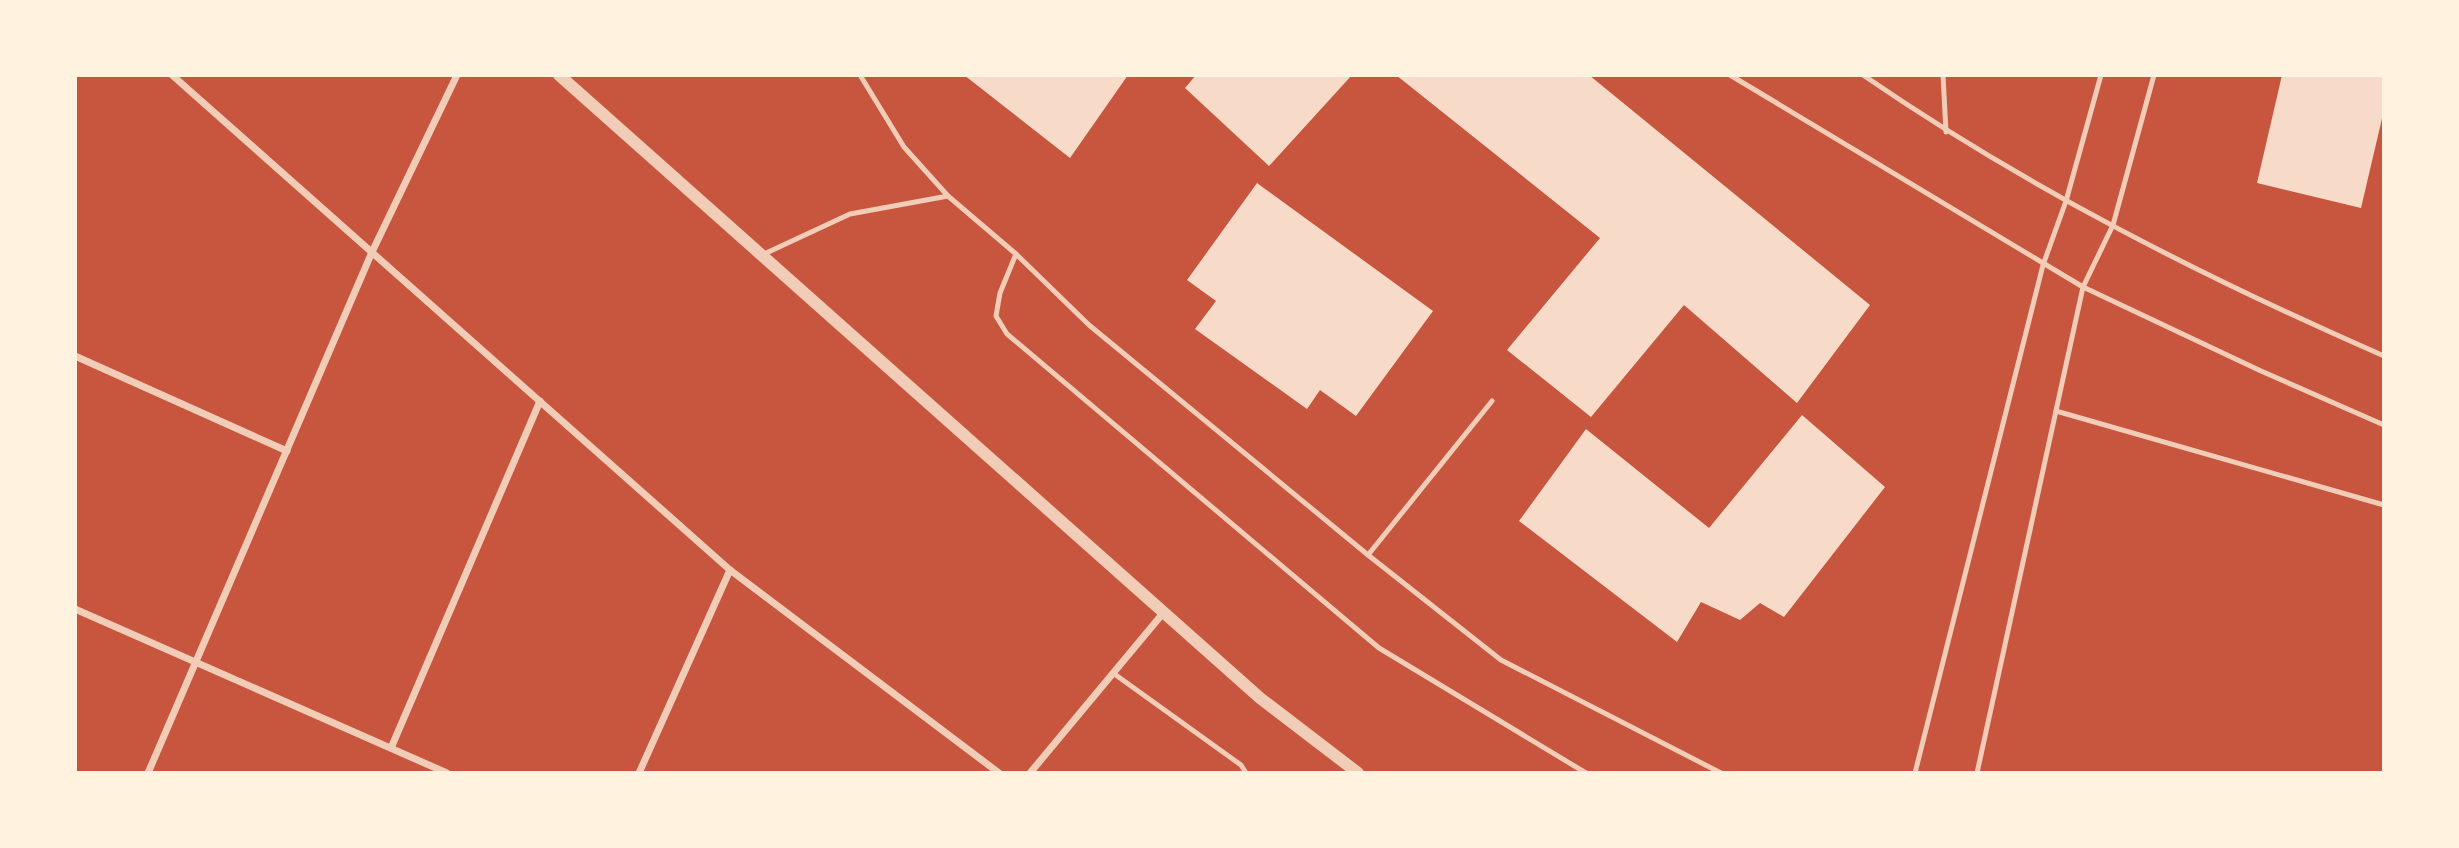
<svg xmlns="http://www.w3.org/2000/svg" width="2459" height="848" font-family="'Alegreya Sans',sans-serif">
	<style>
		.building { fill: #f7dbc8 }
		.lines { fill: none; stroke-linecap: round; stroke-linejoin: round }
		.service { stroke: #f1ccb7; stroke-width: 5 }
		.minor { stroke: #f1ccb7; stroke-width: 7 }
		.tertiary { stroke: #f1ccb7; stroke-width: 12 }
	</style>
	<rect width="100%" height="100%" fill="#c8553d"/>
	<g class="building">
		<path d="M964,75H1128L1070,158Z"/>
		<path d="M1196,75H1352L1269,166L1185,88Z"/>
		<path d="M1396,75H1589L1870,305L1797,403L1684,305L1591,417L1507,350L1600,238Z"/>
		<path d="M2282,75H2384V110L2361,208L2257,183Z"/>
		<path d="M1257,183L1433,311L1356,416L1320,390L1307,409L1195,329L1216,301L1187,280Z"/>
		<path d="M1802,415L1885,487L1784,617L1760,603L1740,620L1701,602L1677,642L1519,521L1586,429L1709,528Z"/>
	</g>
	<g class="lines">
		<g class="service">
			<path d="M860,75L904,147L948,196L1016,254L1089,325L1368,555L1501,660L1721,773"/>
			<path d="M1730,75L2083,287L2261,371L2384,425"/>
			<path d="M1863,75C2026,187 2203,277 2384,356"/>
			<path d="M1943,75L1946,132"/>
			<path d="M764,254L850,214L948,196"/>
			<path d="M1016,254L1000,293L996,316L1007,334L1379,648L1586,773"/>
			<path d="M2056,411L2384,505"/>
			<path d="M1368,555L1492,401"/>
			<path d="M1113,673L1241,765L1246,773"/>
			<path d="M1915,773L2043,265L2066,201L2101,75"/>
			<path d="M1977,773L2083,287L2113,225L2154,75"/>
		</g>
		<g class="minor">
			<path d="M172,75L730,570L999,773"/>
			<path d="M75,356L287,451"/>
			<path d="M75,609L447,773"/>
			<path d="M391,748L540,401"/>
			<path d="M148,773L372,252L457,75"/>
			<path d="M639,773L730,570"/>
			<path d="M1030,773L1164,612"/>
		</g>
		<path class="tertiary" d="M559,75L1260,698L1358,773"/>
	</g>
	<rect width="2459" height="848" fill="none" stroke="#fff3e0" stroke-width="154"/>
</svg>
